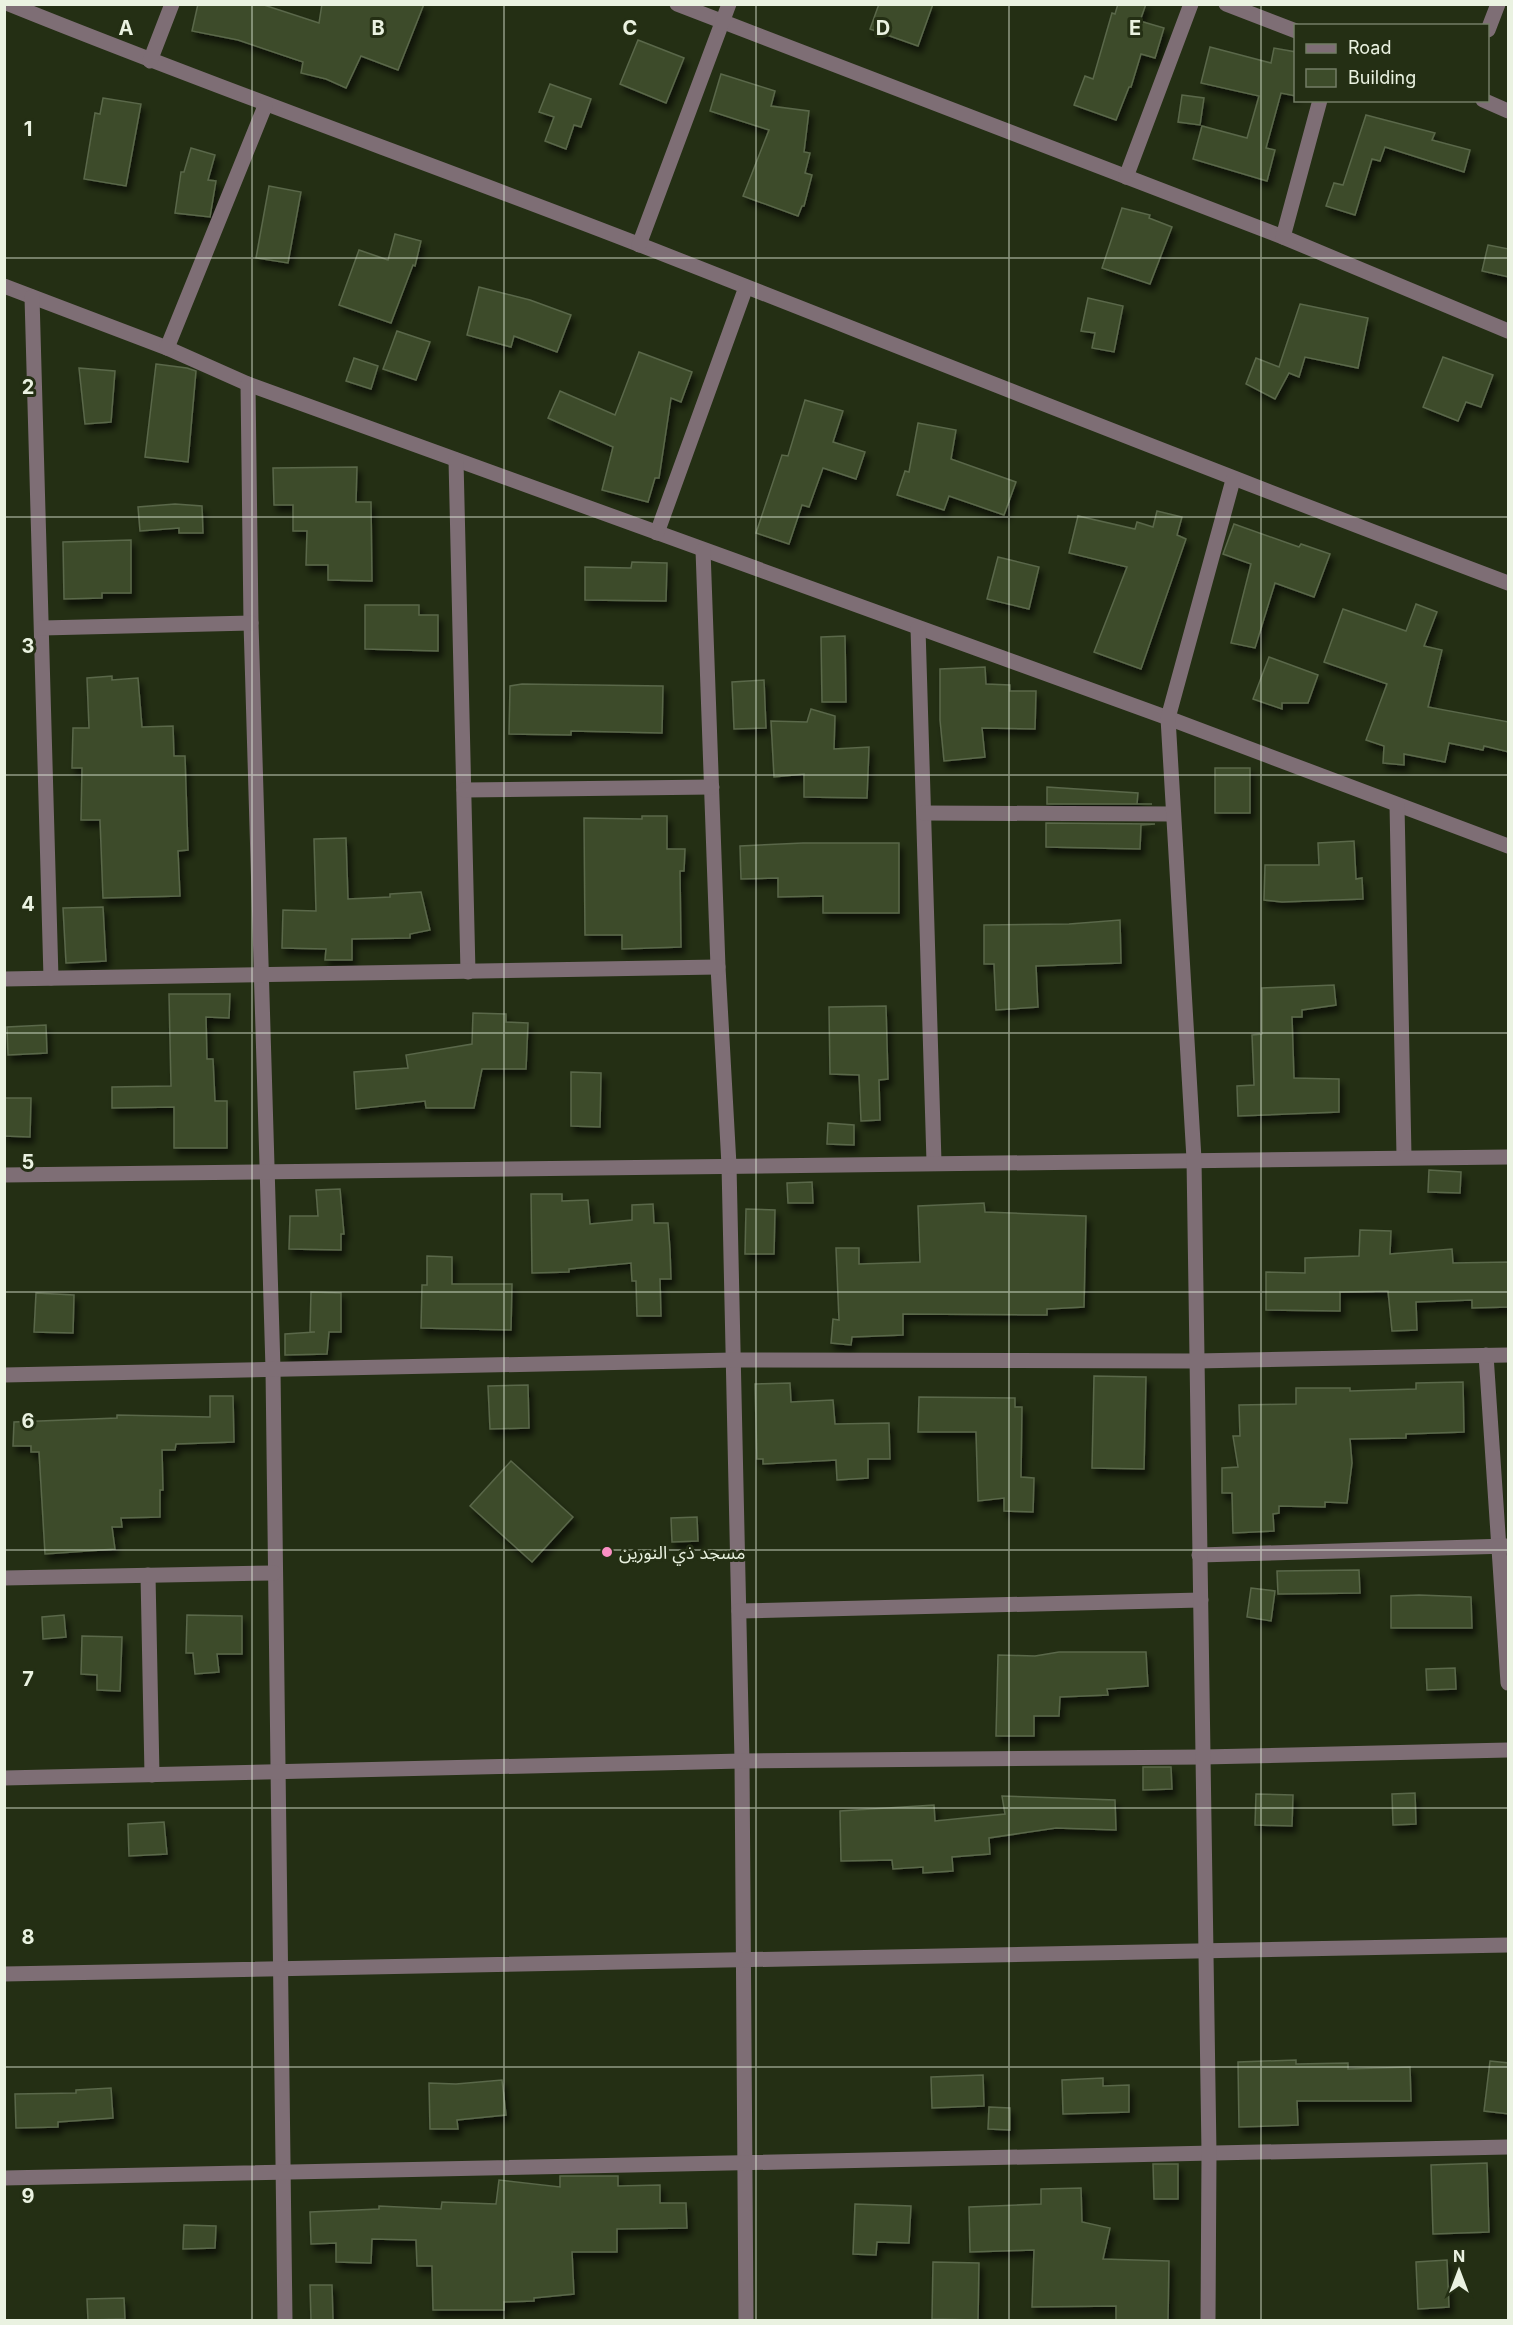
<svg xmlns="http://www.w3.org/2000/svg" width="1513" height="2325" font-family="Inter,'Noto Sans Arabic',sans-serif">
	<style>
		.building { fill: #3d4c2a; stroke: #5a674a; stroke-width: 1.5; filter: url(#shadow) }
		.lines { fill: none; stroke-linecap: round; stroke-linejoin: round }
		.minor { stroke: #7e6e75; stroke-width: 15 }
		.grid { fill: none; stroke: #eaf2e1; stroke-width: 1.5; stroke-opacity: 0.55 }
		.poi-dot { fill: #fb8fc4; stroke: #242f14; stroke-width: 2 }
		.labels { text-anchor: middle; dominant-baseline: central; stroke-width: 6; stroke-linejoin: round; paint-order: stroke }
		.poi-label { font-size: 18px; fill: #eaf2e1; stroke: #242f14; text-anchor: start }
		.grid-label { font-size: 20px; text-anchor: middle; font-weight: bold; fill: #eaf2e1; stroke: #242f14; stroke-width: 6; stroke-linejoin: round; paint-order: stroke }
	</style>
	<defs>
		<filter id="shadow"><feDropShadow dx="3.5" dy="6" stdDeviation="3" flood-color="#0009"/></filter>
	</defs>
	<rect width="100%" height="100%" fill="#242f14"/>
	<g class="building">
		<path d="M198,4H261L319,23L322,4H424L398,70L361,56L346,88L326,79L301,73L303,62L238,40L192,31Z"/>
		<path d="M879,4H933L918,46L870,29Z"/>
		<path d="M1118,4H1146L1140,21L1164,28L1155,58L1141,54L1131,87H1129L1116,120L1074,105L1085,76L1093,79L1112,13L1115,14Z"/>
		<path d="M638,40L684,58L666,103L620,84Z"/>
		<path d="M1210,47L1271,63L1274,48L1296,52V96L1281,93L1266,148L1275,150L1267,181L1193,159L1202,126L1247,138L1259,96L1201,83Z"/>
		<path d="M721,74L775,91L771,106L809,111L804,152L810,153L805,173L812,175L804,206H802L798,216L743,196L769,130L710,111Z"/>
		<path d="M550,84L591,99L581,127L574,125L566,149L545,141L554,117L539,112Z"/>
		<path d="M1182,95L1204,98L1200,125L1178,122Z"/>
		<path d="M103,98L141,104L126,186L84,179L95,113L100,114Z"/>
		<path d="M1366,115L1435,133L1432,140L1470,150L1464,172L1385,147L1380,161L1372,159L1355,215L1326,206L1334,183L1343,185Z"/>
		<path d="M191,148L215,155L208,180L216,181L210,217L175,213L181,172H184Z"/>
		<path d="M269,186L301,192L288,263L256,258Z"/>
		<path d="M1122,208L1150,215L1149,218L1172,227L1150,284L1102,268Z"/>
		<path d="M395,234L421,241L415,266L413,265L391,323L339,305L359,250L388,260Z"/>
		<path d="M1488,245L1509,249V277L1482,271Z"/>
		<path d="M479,287L530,300L571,315L557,352L514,336L511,347L467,335Z"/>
		<path d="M1088,298L1123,306L1114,352L1092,348L1095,333L1081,331Z"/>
		<path d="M1300,304L1368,318L1358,368L1305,357L1299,377L1289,373L1275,399L1246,384L1256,358L1279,367Z"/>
		<path d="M397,331L430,342L416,380L383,369Z"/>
		<path d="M639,352L692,372L681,402L671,398L659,478H655L648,502L602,490L613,447L548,418L560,391L615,415Z"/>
		<path d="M1443,357L1493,375L1481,407L1466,402L1458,421L1423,407Z"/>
		<path d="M354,358L378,366L371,389L346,381Z"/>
		<path d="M156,364L187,368L196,371L188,462L145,457Z"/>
		<path d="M79,368L115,371L111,422L85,424Z"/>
		<path d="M805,400L843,411L833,442L865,452L856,479L823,468L809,507L802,505L789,544L756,533L782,455L788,456Z"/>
		<path d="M918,423L956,430L951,459L1016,482L1004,515L949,496L944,510L897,495L905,471L909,472Z"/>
		<path d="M357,467L356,502H371L372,581L328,580V565H306L307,531H293V505H274L273,468Z"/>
		<path d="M175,504L202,506L203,533H179V528L140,531L138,507Z"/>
		<path d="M1157,511L1182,517L1177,535L1186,539L1141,669L1094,652L1127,567L1069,553L1078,516L1135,529L1137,522L1153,527Z"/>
		<path d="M1234,524L1299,547L1301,544L1330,554L1314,597L1275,583L1255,648L1231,643L1251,564L1223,554Z"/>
		<path d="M131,540V593H102V598L64,599L63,542Z"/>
		<path d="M998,557L1039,567L1029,609L987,599Z"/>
		<path d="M632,562L667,563L666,601L585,600V567L631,568Z"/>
		<path d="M1416,604L1437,612L1424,646L1442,650L1428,707L1509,722V752L1484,746L1483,750L1449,743L1445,762L1404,754V765L1383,763L1384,746L1366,740L1387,684L1324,662L1343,609L1406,631Z"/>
		<path d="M365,605H419V615H438V651L365,649Z"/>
		<path d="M845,636L846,702H822L821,637Z"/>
		<path d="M1269,657L1318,675L1308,703H1282V709L1253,699Z"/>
		<path d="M985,667L986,684L1010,685V691H1036L1035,729L982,728L985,757L944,761L940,720V669Z"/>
		<path d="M112,676V680L138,678L142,727L173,726L174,756H185L188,850L178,851L180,896L103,898L100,820H81L82,768H72L73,728H89L87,678Z"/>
		<path d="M764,680L766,728L734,729L732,682Z"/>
		<path d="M522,684L663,686L662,733L571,731V735L509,734L510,686Z"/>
		<path d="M811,709L835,716L834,749L869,747L867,798L804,797V774L774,777L771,721L807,722Z"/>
		<rect x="1215" y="768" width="35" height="45"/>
		<path d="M1047,787L1138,793L1137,804H1152H1047Z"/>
		<path d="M642,816H667V849H685L684,871H680L681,947L622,949V935H585L584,818L642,819Z"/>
		<path d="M1046,823L1155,824L1141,825L1140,849L1046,847Z"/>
		<path d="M346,838L348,899L390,897V894L421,892L430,930L410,934V938L352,939V960H325L326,949L282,948L283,910L316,911L314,839Z"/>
		<path d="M1354,841L1356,879L1362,878L1363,899L1282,902L1264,900L1265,865H1319L1318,843Z"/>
		<path d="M803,843H899V913H823V896L778,897V878L741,879L740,846Z"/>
		<path d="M103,907L106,961L66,963L63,908Z"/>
		<path d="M1120,920L1121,963L1036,966L1038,1007L996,1010L994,964H984V925L1069,924Z"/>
		<path d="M1334,985L1336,1005L1302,1010V1017H1292L1294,1078L1339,1079V1112L1238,1116L1237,1086L1254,1085L1252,1035L1262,1034V988Z"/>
		<path d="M169,994H230L229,1018L206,1017L207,1059H213L215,1101H227V1148H174V1107L112,1108V1087L171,1086Z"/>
		<path d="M886,1006L888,1079L879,1080L880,1120L861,1121L859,1075L830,1074L829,1007Z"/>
		<path d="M473,1013L506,1014V1022L528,1023L526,1069H482L474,1108H426L425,1101L356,1109L354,1072L408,1068L406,1055L472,1044Z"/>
		<path d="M46,1025L47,1053L8,1055L7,1027Z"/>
		<path d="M571,1072L601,1073L600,1127L571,1126Z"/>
		<path d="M4,1098H31L30,1137L4,1136Z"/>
		<path d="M828,1123L854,1125V1145L827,1144Z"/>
		<path d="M1429,1170L1461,1172L1460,1193L1428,1192Z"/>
		<path d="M812,1182L813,1203H788L787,1183Z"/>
		<path d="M340,1189L344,1234H341V1250L289,1249L290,1216H318L316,1190Z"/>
		<path d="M531,1194H562V1201L588,1200L590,1224L632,1220V1205L653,1204L654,1223H668L670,1250L671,1279H660L661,1316H637L636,1281H632L631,1263L569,1269V1272L532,1273Z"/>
		<path d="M984,1203L985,1212L1086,1216L1084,1307L1047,1309V1315L903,1314V1335L852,1337L851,1345L831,1343L833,1319L839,1320L836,1248H859V1264L920,1262L918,1206Z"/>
		<path d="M746,1209L775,1210L774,1254H745Z"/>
		<path d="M1360,1230L1391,1231L1390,1254L1452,1249L1453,1263L1509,1262V1307L1472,1308V1300L1416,1302L1417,1330L1392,1331L1388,1291L1340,1292V1311L1266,1310V1272L1305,1273V1258L1359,1256Z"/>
		<path d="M427,1256L452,1257V1284H512L511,1330L421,1328L422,1285H427Z"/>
		<path d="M311,1292L341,1293V1332H329L327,1354L285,1355V1334L315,1332H310Z"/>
		<path d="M36,1293L74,1295L73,1333L34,1332Z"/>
		<path d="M1094,1376L1146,1377L1144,1469L1092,1468Z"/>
		<path d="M1463,1382L1464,1432L1406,1434V1438L1350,1439L1352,1463L1347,1503L1325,1502V1507L1279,1506V1513L1273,1514L1274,1531L1233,1533L1232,1493H1222V1468L1238,1467L1233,1436H1240L1239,1405L1296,1404V1388H1350V1391L1416,1389V1383Z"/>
		<path d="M790,1383L791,1402L833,1400L835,1424L889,1423L890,1459H868V1478L837,1480L836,1460L763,1464V1459H757L755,1384Z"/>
		<path d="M528,1385L529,1428L490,1429L488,1386Z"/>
		<path d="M210,1396H233L234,1442L176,1444L175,1450H162L163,1490H160V1517L121,1518L122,1527H112L115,1549L45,1554L39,1452H31V1446H13L14,1422L117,1418V1415L210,1417Z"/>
		<path d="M919,1397L1015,1398V1407H1022L1021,1477L1034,1478L1033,1512L1004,1511V1498L978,1501L976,1432H918Z"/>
		<path d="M511,1461L573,1517L532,1562L470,1506Z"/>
		<path d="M697,1517L698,1541L672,1542L671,1518Z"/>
		<path d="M1359,1570L1360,1593L1278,1594L1277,1571Z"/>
		<path d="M1251,1588L1275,1591L1271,1621L1247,1617Z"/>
		<path d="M1419,1595L1471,1597L1472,1628H1391V1596Z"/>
		<path d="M64,1615L66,1637L43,1639L42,1617Z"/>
		<path d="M187,1615L242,1616V1654H217L219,1672L195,1674L193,1653H186Z"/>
		<path d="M82,1636L122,1637L120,1691L97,1690V1675L81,1674Z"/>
		<path d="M1059,1652H1146L1148,1686L1107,1689L1108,1695L1060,1697L1059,1716H1034V1736H996L998,1655L1035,1656Z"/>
		<path d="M1455,1668L1456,1689L1427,1690L1426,1669Z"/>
		<path d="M1143,1767H1171L1172,1789L1143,1790Z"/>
		<path d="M1415,1793L1416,1824L1393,1825L1392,1794Z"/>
		<path d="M1256,1794L1293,1795L1292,1826L1255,1825Z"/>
		<path d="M1002,1796L1115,1800L1116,1830L1056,1828L989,1838L990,1854L952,1857L953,1871L923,1873V1867L893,1869L892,1860L841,1861L840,1811L934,1805L935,1821L1005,1814Z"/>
		<path d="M164,1822L167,1854L129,1856L128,1824Z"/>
		<path d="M1296,2060V2064L1348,2063V2069L1410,2067L1411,2101H1297L1298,2125L1239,2127L1238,2062Z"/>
		<path d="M1490,2061L1509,2063V2114L1484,2111Z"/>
		<path d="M983,2075L984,2106L932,2108L931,2077Z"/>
		<path d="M1103,2078V2086L1129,2085V2112L1063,2114L1062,2080Z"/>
		<path d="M502,2080L506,2115L457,2120L458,2129H430L429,2083L456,2084Z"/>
		<path d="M111,2088L113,2118L58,2122V2127L16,2128L15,2094L76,2093V2090Z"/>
		<path d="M989,2107L1010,2108V2130L988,2129Z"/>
		<path d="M1487,2163L1489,2232L1433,2234L1431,2165Z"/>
		<path d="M1153,2164H1178V2199H1154Z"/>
		<path d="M560,2176H618V2186L660,2185V2203H686L687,2228L617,2229V2252H572L574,2294L534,2298V2301L504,2302V2310H433L432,2266H417L416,2240L372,2239L371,2263L336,2262V2243L311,2244L310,2212L379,2209V2206L441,2209L442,2202L496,2204L499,2180L560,2187Z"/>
		<path d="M1081,2188L1082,2222L1110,2228L1103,2259L1169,2261L1168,2320H1116V2306L1032,2307L1034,2250L970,2252L969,2207L1041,2204V2189Z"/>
		<path d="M855,2204L911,2206L909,2243L877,2242L876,2255L853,2254Z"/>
		<path d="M184,2225L216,2226L215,2248L183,2249Z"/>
		<path d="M1447,2260L1449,2307L1418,2309L1416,2262Z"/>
		<path d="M933,2262L979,2263L978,2320L932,2319Z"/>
		<path d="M310,2285H332L333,2320H311Z"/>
		<path d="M124,2298L125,2319L88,2320L87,2299Z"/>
	</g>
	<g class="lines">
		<g class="minor">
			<path d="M9,4C219,89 432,164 643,246C931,359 1218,474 1508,583"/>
			<path d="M677,4L1283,237L1508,331"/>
			<path d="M1226,4L1296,31"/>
			<path d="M1488,30L1498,4"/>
			<path d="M150,61L172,4"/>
			<path d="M1483,100L1508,111"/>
			<path d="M1126,177L1191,4"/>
			<path d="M1283,237L1320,100"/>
			<path d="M639,245L729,4"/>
			<path d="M4,286L167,348L248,384L1168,718L1508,846"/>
			<path d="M32,297L51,978"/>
			<path d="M167,348L265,106"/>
			<path d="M248,384L251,623L273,1369L285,2320"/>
			<path d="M456,460L468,972"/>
			<path d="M657,533L746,287"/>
			<path d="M703,550L718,967L729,1165L742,1761L746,2320"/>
			<path d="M42,628L251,623"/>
			<path d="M918,628L934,1162"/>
			<path d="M464,790L712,787"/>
			<path d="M1397,805L1404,1156"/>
			<path d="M924,813L1173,814"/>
			<path d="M4,979L718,967"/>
			<path d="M4,1175L1508,1157"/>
			<path d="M1486,1355L1508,1683"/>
			<path d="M4,1375L733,1360L1196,1361L1508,1355"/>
			<path d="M1199,1555L1508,1546"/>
			<path d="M148,1575L152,1775"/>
			<path d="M4,1578L274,1573"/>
			<path d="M739,1611L1201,1600"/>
			<path d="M4,1778L742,1761L1203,1757L1508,1750"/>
			<path d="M4,1974L1508,1945"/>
			<path d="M4,2178L1508,2147"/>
			<path d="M1208,2320L1209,2153L1194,1159L1168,718L1233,480"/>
		</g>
	</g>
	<path class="grid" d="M252,4V2320M504,4V2320M756,4V2320M1009,4V2320M1261,4V2320M4,258H1508M4,517H1508M4,775H1508M4,1033H1508M4,1292H1508M4,1550H1508M4,1808H1508M4,2067H1508"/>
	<circle class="poi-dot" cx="607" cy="1552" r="6"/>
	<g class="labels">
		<g class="poi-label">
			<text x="619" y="1552">مسجد ذي النورين</text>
		</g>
	</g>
	<g class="grid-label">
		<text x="126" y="35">A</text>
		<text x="378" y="35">B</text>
		<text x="630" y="35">C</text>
		<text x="883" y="35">D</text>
		<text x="1135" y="35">E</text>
		<text x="28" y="136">1</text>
		<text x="28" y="394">2</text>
		<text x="28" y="653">3</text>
		<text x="28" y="911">4</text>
		<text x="28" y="1169">5</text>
		<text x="28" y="1428">6</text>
		<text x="28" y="1686">7</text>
		<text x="28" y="1944">8</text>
		<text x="28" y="2203">9</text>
	</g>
	<rect width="1513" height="2325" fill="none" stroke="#eaf2e1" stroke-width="12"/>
	<rect x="1294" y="24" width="195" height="78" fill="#242f14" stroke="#737d66" stroke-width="1.5"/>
	<rect x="1306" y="44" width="30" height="9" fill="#7e6e75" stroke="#737d66" stroke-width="1.5"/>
	<text x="1348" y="54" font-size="18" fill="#eaf2e1">Road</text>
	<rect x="1306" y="69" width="30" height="18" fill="#3d4c2a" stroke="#737d66" stroke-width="1.5"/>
	<text x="1348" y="84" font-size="18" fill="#eaf2e1">Building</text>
	<g transform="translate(1459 2271)" stroke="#242f14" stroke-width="4.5" paint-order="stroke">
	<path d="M0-4.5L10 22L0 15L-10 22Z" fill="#eaf2e1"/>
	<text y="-9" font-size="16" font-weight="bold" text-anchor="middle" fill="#eaf2e1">N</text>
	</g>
</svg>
